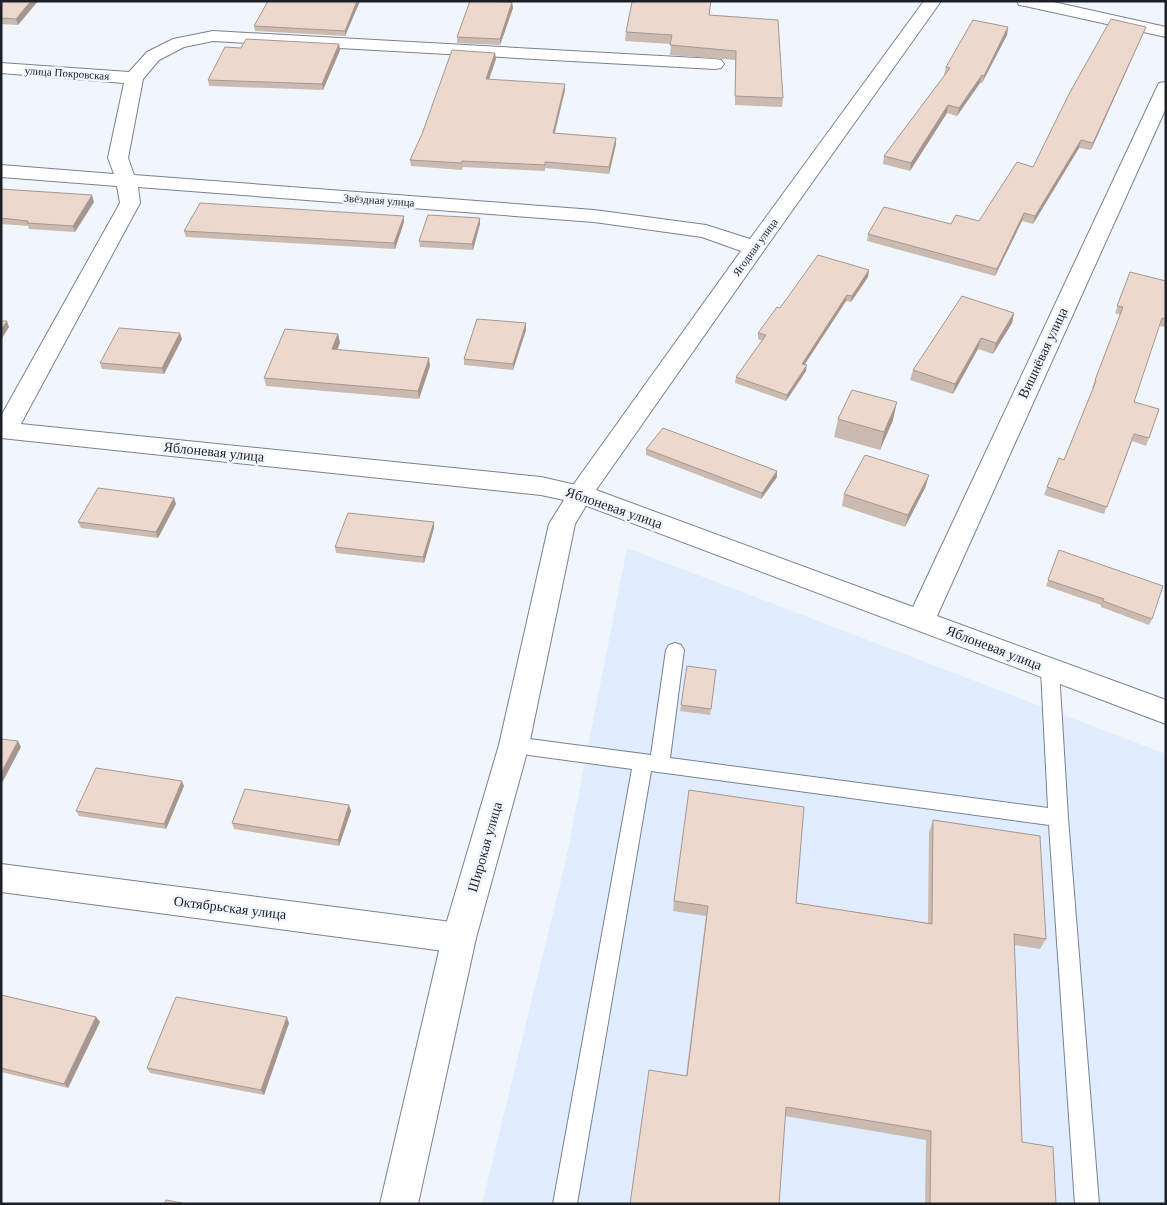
<svg xmlns="http://www.w3.org/2000/svg" width="1167" height="1205" font-family="Georgia,serif">
	<style>
		.built { fill: #e0ecff }
		.lines { fill: none; stroke-linecap: round; stroke-linejoin: round }
		.lane-casing { stroke: #788291; stroke-width: 2 }
		.street-casing { stroke: #788291; stroke-width: 2 }
		.secondary-casing { stroke: #788291; stroke-width: 2 }
		.lane { fill: #fff; fill-rule: evenodd }
		.street { fill: #fff; fill-rule: evenodd }
		.secondary { fill: #fff; fill-rule: evenodd }
		.wall { fill: #cbbab0 }
		.shaded-wall { fill: #a59790 }
		.building { fill: #ecd8cd; stroke: #a59790 }
		.labels { text-anchor: middle; dominant-baseline: central; stroke-width: 5; stroke-linejoin: round; paint-order: stroke }
		.far-street-label { font-size: 11px; fill: #1c2026; stroke: #f1f6fd }
		.street-label { font-size: 14px; fill: #1c2026; stroke: #f1f6fd }
	</style>
	<rect width="100%" height="100%" fill="#f1f6fd"/>
	<path class="built" d="M627,548L1166,754V1204H482L565,864Z"/>
	<g class="lines">
		<defs>
			<path id="lane" d="M675,643L681,645L684,650L670,758L1048,808L1041,670L1044,665L1050,663L1056,665L1059,670L1068,818L1099,1204H1075L1049,825L651,771L577,1204H553L632,769L514,753L507,751L504,745L507,739L514,737L651,755L666,650L669,645Z"/>
			<g id="street">
				<path d="M924,1H941L762,253L596,490L913,607L1157,87L1159,83L1166,82V108L937,616L1166,700V724L571,500L567,494L571,488L741,251L702,237L594,222L138,187L140,203L17,431L14,437L1,438V416L120,203L117,186L1,177V165L114,174L108,158L124,83L1,73V63L129,72L147,52L173,39L213,31L715,59L721,60L724,64L721,68L715,69L213,41L184,47L159,60L143,79L128,158L134,175L594,210L706,225L750,239Z"/>
				<path d="M1017,1H1049L1166,27V37L1025,6L1019,5Z"/>
				<path d="M1,864L459,923L471,927L476,938L471,949L459,953L1,892Z"/>
			</g>
			<path id="secondary" d="M1,422L541,477L589,488L593,494L575,524L529,745L476,938L418,1204H380L442,938L499,745L549,524L564,500L541,495L1,438Z"/>
		</defs>
		<use href="#lane" class="lane-casing"/>
		<use href="#street" class="street-casing"/>
		<use href="#secondary" class="secondary-casing"/>
		<use href="#lane" class="lane"/>
		<use href="#street" class="street"/>
		<use href="#secondary" class="secondary"/>
	</g>
	<g class="wall">
		<path d="M1,1H38L18,25L1,24Z"/>
		<path d="M360,1L345,36L255,31L254,26Z"/>
		<path d="M512,2L513,8L500,45L457,43V37Z"/>
		<path d="M710,15L783,98L782,107L735,105V60L670,55L671,44L625,41L626,32Z"/>
		<path d="M1008,27L1007,35L982,83H980L957,116L947,113L910,171L883,164L884,156L945,75H944L946,67Z"/>
		<path d="M1143,34L1091,150L1079,148L1033,224L1022,221L995,276L867,241L868,234L979,221L1033,167Z"/>
		<path d="M339,44L340,50L323,90L209,86L208,80Z"/>
		<path d="M495,53L496,59L489,79L565,90L555,133L616,138V144L609,174L545,168V171L463,167L462,170L411,166L410,160Z"/>
		<path d="M1,189L94,202L75,232L29,229L28,226L1,224Z"/>
		<path d="M480,218V224L473,250L420,247L419,241Z"/>
		<path d="M404,222L395,249L186,237L184,231Z"/>
		<path d="M869,270L868,277L851,302L846,301L805,364L806,371L786,401L735,383L736,377L762,341L758,339V333L780,308Z"/>
		<path d="M1130,272L1166,281V327L1159,326L1134,402L1149,438L1146,446L1132,441L1104,514L1044,495L1047,487L1064,460L1093,388H1092L1120,315L1115,313Z"/>
		<path d="M1014,313L1012,323L993,354L978,349L953,394L910,380L913,370Z"/>
		<path d="M526,323V330L513,370L464,365V359Z"/>
		<path d="M338,334L340,343L337,349L430,366L419,399L266,386L264,378Z"/>
		<path d="M182,339L164,374L102,369L100,363Z"/>
		<path d="M838,419L893,420L880,450L834,437Z"/>
		<path d="M646,449L777,477L761,499L646,455Z"/>
		<path d="M929,475L925,488L905,527L842,506L844,494Z"/>
		<path d="M174,498L176,504L158,538L81,528L78,522Z"/>
		<path d="M434,522V528L424,563L336,553L335,547Z"/>
		<path d="M1059,550L1152,619L1149,625L1101,607V605L1046,586Z"/>
		<path d="M716,670L710,715L680,711L681,705Z"/>
		<path d="M184,786L166,829L79,816L76,811Z"/>
		<path d="M349,805L351,811L339,846L234,829L232,823Z"/>
		<path d="M933,820L1046,939L1040,949L1014,945L1022,1142L1056,1204H925L926,1140L785,1116L686,1076L706,916L673,911L674,901L796,903L928,923L929,832Z"/>
		<path d="M1,995L96,1017L100,1022L68,1088L1,1072Z"/>
		<path d="M289,1023L264,1095L150,1073L147,1068Z"/>
	</g>
	<g class="shaded-wall">
		<path d="M31,1H38L18,25L16,19Z"/>
		<path d="M357,1H360L345,36V31Z"/>
		<path d="M512,2L513,8L500,45V39Z"/>
		<path d="M1008,27L1007,35L982,83L984,76Z"/>
		<path d="M1146,27L1143,34L1091,150L1093,143Z"/>
		<path d="M339,44L340,50L323,90L322,84Z"/>
		<path d="M495,53L496,59L487,85L486,79Z"/>
		<path d="M982,75L980,83L957,116L959,108Z"/>
		<path d="M565,84V90L553,139V133Z"/>
		<path d="M948,105L947,113L910,171L911,163Z"/>
		<path d="M616,138V144L609,174V167Z"/>
		<path d="M1081,140L1079,148L1033,224L1035,216Z"/>
		<path d="M92,195L94,202L75,232L73,226Z"/>
		<path d="M1024,213L1022,221L995,276L997,269Z"/>
		<path d="M404,216V222L395,249L394,243Z"/>
		<path d="M480,218V224L473,250L472,244Z"/>
		<path d="M869,270L868,277L851,302L852,296Z"/>
		<path d="M847,295L846,301L801,370L802,364Z"/>
		<path d="M1014,313L1012,323L993,354L996,343Z"/>
		<path d="M7,321L9,327L1,340V330Z"/>
		<path d="M526,323V330L513,370V364Z"/>
		<path d="M180,333L182,339L164,374L162,368Z"/>
		<path d="M338,334L340,343L334,357L332,349Z"/>
		<path d="M981,338L978,349L953,394L955,384Z"/>
		<path d="M429,358L430,366L419,399L418,391Z"/>
		<path d="M807,365L806,371L786,401L787,395Z"/>
		<path d="M897,402L893,420L880,450L884,432Z"/>
		<path d="M777,471V477L761,499L762,493Z"/>
		<path d="M929,475L925,488L905,527L908,515Z"/>
		<path d="M174,498L176,504L158,538L156,532Z"/>
		<path d="M434,522V528L424,563L423,557Z"/>
		<path d="M18,741L21,747L1,785V773Z"/>
		<path d="M182,781L184,786L166,829L164,824Z"/>
		<path d="M349,805L351,811L339,846L338,840Z"/>
		<path d="M96,1017L100,1022L68,1088L64,1084Z"/>
		<path d="M287,1017L289,1023L264,1095L261,1090Z"/>
	</g>
	<g class="building">
		<path d="M1,1H31L16,19L1,18Z"/>
		<path d="M268,1H357L345,31L254,26Z"/>
		<path d="M470,1L512,2L500,39L457,37Z"/>
		<path d="M637,1H711L709,15L778,20L783,98L735,96L736,51L670,45L672,35L626,32L632,2Z"/>
		<path d="M1111,19L1146,27L1093,143L1081,140L1035,216L1024,213L997,269L868,234L884,207L951,224L956,215L979,221L1017,162L1033,167L1069,94Z"/>
		<path d="M973,20L1008,27L984,76L982,75L959,108L948,105L911,163L884,156L950,68L946,67Z"/>
		<path d="M246,39L339,44L322,84L208,80L225,47L241,48Z"/>
		<path d="M452,50L495,53L486,79L565,84L553,133L616,138L609,167L545,162V165L462,161V163L410,160L422,134Z"/>
		<path d="M1,189L92,195L73,226L27,223L28,221L1,218Z"/>
		<path d="M200,203L404,216L394,243L184,231Z"/>
		<path d="M428,215L480,218L472,244L419,241Z"/>
		<path d="M818,255L869,270L852,296L847,295L802,364L807,365L787,395L736,377L766,335L758,333L777,307L780,308Z"/>
		<path d="M1130,272L1166,281V319L1162,318L1134,402L1159,409L1149,438L1134,434L1107,507L1047,487L1059,458L1064,460L1096,381L1095,380L1123,307L1117,306Z"/>
		<path d="M962,296L1014,313L996,343L981,338L955,384L913,370Z"/>
		<path d="M477,319L526,323L513,364L464,359Z"/>
		<path d="M1,321H7L1,330Z"/>
		<path d="M119,328L180,333L162,368L100,363Z"/>
		<path d="M285,329L338,334L332,349L429,358L418,391L264,378Z"/>
		<path d="M852,390L897,402L884,432L838,419Z"/>
		<path d="M663,428L777,471L762,493L646,449Z"/>
		<path d="M865,455L929,475L908,515L844,494Z"/>
		<path d="M98,488L174,498L156,532L78,522Z"/>
		<path d="M348,513L434,522L423,557L335,547Z"/>
		<path d="M1059,550L1163,586L1152,619L1103,601L1104,599L1048,580Z"/>
		<path d="M687,666L716,670L711,709L681,705Z"/>
		<path d="M1,739L18,741L1,773Z"/>
		<path d="M96,768L182,781L164,824L76,811Z"/>
		<path d="M245,789L349,805L338,840L232,823Z"/>
		<path d="M689,790L804,807L796,903L932,924L933,820L1040,836L1046,939L1014,934L1022,1142L1053,1147L1056,1204H930L931,1131L786,1107L779,1204H630L649,1070L687,1076L708,906L674,901Z"/>
		<path d="M1,995L96,1017L64,1084L1,1068Z"/>
		<path d="M176,997L287,1017L261,1090L147,1068Z"/>
		<path d="M166,1200L187,1204H164Z"/>
	</g>
	<g class="labels">
		<g class="far-street-label">
			<text transform="translate(67 73) rotate(4)">улица Покровская</text>
			<text transform="translate(379 200) rotate(4)">Звёздная улица</text>
			<text transform="translate(755 247) rotate(-54)">Ягодная улица</text>
		</g>
		<g class="street-label">
			<text transform="translate(1043 353) rotate(-65)">Вишнёвая улица</text>
			<text transform="translate(214 452) rotate(6)">Яблоневая улица</text>
			<text transform="translate(614 508) rotate(19)">Яблоневая улица</text>
			<text transform="translate(994 648) rotate(21)">Яблоневая улица</text>
			<text transform="translate(485 847) rotate(-74)">Широкая улица</text>
			<text transform="translate(230 908) rotate(7)">Октябрьская улица</text>
		</g>
	</g>
	<rect width="1167" height="1205" fill="none" stroke="#1c2026" stroke-width="5"/>
</svg>
